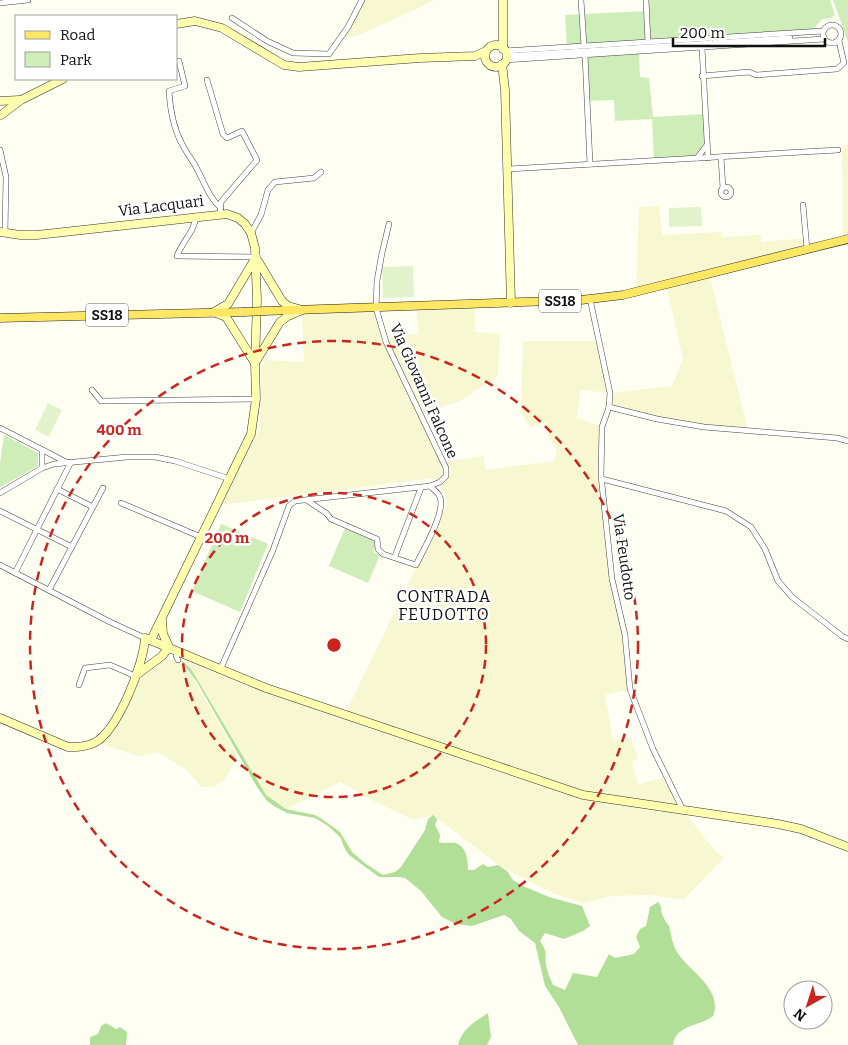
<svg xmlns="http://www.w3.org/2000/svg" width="848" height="1045" font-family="Bitter,serif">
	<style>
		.farmland { fill: #f7f7d1 }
		.green { fill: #cfedb9 }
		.forest { fill: #b1df98 }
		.pitch { fill: #e2f3cc }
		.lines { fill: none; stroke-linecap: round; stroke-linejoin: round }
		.street-casing { stroke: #434343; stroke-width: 6 }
		.secondary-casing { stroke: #323232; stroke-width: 9 }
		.primary-casing { stroke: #212121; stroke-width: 9 }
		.street { stroke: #fff; stroke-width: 5 }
		.secondary { stroke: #fffdae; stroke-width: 8 }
		.primary { stroke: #ffe763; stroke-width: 8 }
		.primary-bridge-casing { stroke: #212121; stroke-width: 9; stroke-linecap: butt }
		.primary-bridge { stroke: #ffe763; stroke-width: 8 }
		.ring { fill: none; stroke: #ca261e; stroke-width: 2.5; stroke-dasharray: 9 6 }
		.labels { text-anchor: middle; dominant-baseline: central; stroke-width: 5; stroke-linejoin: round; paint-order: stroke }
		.shield { fill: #fff; stroke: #585858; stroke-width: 1 }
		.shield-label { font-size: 14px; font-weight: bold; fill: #101010 }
		.street-label { font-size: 15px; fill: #101010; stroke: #fff }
		.neighbourhood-label { font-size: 16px; letter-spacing: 1px; fill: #101010; stroke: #fff }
		.centre { fill: #ca261e; stroke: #fff; stroke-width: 2.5 }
		.ring-label { font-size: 15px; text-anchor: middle; font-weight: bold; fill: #ca261e; stroke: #fff; stroke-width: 5; stroke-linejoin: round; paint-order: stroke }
	</style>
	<rect width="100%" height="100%" fill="#fffef3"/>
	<g class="farmland">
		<path d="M362,0H433L419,8L356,36L341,37Z"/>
		<path d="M848,145V239L843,240L842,146Z"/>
		<path d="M659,206L662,235L721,232L722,237L760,235L762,242L806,238L807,249L709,273L748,431L704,427L609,407V393L581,390L577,418L602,427V479L612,579L625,635L630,689L605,695L613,740L631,738L638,758L632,762L638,784L667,777L683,810L714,850L724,858L683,900L650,895L612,896L583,903L554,894L500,866L433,815L413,820L374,801L340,782L286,809L271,800L266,795L205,692L187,664L190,656L345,714L447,504L440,482L433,478L221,505L260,428L262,366L265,360L304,362L302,310L376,308L384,336L418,334L416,306L475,304V332L500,334L498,376L460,401L420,414L443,462L484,456L485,470L554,461L557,451L546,431L547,422L531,427L525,420L521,409L523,341H599L610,393L672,386L683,359L666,284L636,292L639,207Z"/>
		<path d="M156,660H178L181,663L192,676L237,755L229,773L223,781L213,787H201L187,770L158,752L139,756L95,742L111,729L135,676Z"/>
	</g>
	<g class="green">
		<path d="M646,0H830L835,15L831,18L822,19L811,32L567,47L565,15L647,11Z"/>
		<path d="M833,0H848V42Z"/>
		<path d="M639,52L640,77L649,78L653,117L705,114L707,145L697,158L654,161L652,119L615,121L614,100L588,101L585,55Z"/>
		<path d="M4,435L38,453V466L0,487V463Z"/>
		<path d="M221,524L268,544L240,612L192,591Z"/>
		<path d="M345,528L375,541L376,545L373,552L380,555L368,583L329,566Z"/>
	</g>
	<g class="forest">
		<path d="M179,658L191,669L266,795L286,809L315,815L322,819L340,832L352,852L366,864L383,875L395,872L401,867L425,830L428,819L433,815L437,819L435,825L440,835L439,842C444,844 449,842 455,843C467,846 468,861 468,870H474L483,864L488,867L498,865L507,871L513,880L523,886L549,897L582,906L590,926L583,931L564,939L545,933L540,941C549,955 544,952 546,965C547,972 550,978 553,985L565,990L573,973L597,977L609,954L615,958L634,954L640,947L636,937L640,929L646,926L650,907L658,902C663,907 660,911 663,916C664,920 667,923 669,926C672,936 672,946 679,955C692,973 723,990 713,1016C699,1027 676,1024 673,1045H578L559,1007L545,986L535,943L519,931L511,919L504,915L472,926L456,924L442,917L421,891L405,878L399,877H379L349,855L345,849L340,837L328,826L315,818L287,813L274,806L267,801L257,787L197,682Z"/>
		<path d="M488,1013L491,1037L487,1045H458C462,1028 475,1022 488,1013Z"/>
		<path d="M106,1023L116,1029L120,1027L127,1032L126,1045H90V1037L98,1034L101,1026Z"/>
	</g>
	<g class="pitch">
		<path d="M701,207L702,226L669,227V208Z"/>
		<path d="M413,266L414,297L383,298L382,267Z"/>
		<path d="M48,403L62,410L49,437L35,430Z"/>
	</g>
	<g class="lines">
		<defs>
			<g id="street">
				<path d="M581,0L584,46"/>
				<path d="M646,0L648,42"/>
				<path d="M0,3L28,0"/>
				<path d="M232,18L267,41L293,53L329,54L348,27L362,0"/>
				<circle cx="832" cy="34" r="9"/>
				<path d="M702,48L708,158"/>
				<path d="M505,51L823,31"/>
				<path d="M585,55L590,164"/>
				<path d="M506,56L790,38"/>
				<path d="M505,60L824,39"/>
				<path d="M179,61L185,86L169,91C170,108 174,129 182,144C187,154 194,162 198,171C205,184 210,199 221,208"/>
				<path d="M702,76L749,72L756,75L837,69L844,63L839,41"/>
				<path d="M207,80L223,134L227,138L242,131L257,160L221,202L220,214"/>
				<path d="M0,150L6,177L5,233"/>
				<path d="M721,157L723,188"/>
				<path d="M697,158L707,145"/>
				<path d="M507,169L838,150"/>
				<circle cx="726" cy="192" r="5"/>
				<path d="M803,205L807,249"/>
				<path d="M196,216C195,231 182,242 177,256L256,257"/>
				<path d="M251,233L261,215L268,190L275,182L314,178L321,172"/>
				<path d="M590,299L610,393L609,407L602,427L601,475L612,579L625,635L630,689L653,749L683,810"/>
				<path d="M92,390L101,401L256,399"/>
				<path d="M609,407L657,419L704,427L837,438L848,441"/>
				<path d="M0,428L66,462"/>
				<path d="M42,468V450"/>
				<path d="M602,479L726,511L751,527L765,549L778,581L792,597L842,636L848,639"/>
				<path d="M57,489L93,507"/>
				<path d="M0,493L42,468L54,464L127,457H155L175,461L230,479"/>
				<path d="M308,501L326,513L331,519L377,539L378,549L383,554L416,565C423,550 448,509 439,495C437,492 433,489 430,486"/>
				<path d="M121,503L201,537"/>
				<path d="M0,511L72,547"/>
				<path d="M395,556L421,488"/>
				<path d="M0,565L110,622L145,638"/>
				<path d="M15,573L71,462"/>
				<path d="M49,590L103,488"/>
				<path d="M178,660L176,656L178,651"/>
				<path d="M221,668L273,550L289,506L295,501L430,486L440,482L446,476V468L386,342L376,308L377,281L382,253L389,224"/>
				<path d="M79,685L85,668L110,665L135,676"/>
			</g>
			<g id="secondary">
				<path d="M503,0V49"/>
				<path d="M176,24L195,21L222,28L284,65L299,67L420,58L475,56L486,51"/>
				<circle cx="496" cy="56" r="11"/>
				<path d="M502,64L505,90L511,303"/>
				<path d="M0,101L19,100"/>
				<path d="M1,115L21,100L63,79"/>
				<path d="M0,232L20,235H37L227,214L238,218L245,224L251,233L255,248L257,300L255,363L256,399L251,434L151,640"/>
				<path d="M258,261L282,301L288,306L299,309"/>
				<path d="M214,312L228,304L256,257"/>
				<path d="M216,313L226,317L255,363L280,322L288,316L302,310"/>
				<path d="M135,676L162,656L169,647L163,634L162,620"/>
				<path d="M0,718L68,747C77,747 86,747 94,743C118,731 144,663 145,638L266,688L583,795L778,824L801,829L848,847"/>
			</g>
			<g id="primary">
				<path d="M265,311L581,300L623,295L848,239"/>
				<path d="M0,318L243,312"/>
			</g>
		</defs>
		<use href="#street" class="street-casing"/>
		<use href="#secondary" class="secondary-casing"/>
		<use href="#primary" class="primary-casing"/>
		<use href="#street" class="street"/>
		<use href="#secondary" class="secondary"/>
		<use href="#primary" class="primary"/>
		<defs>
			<path id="primary-bridge" d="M243,312L265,311"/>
		</defs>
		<use href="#primary-bridge" class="primary-bridge-casing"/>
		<use href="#primary-bridge" class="primary-bridge"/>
	</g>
	<g class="ring">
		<circle cx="334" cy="645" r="152"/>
		<circle cx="334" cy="645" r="304"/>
	</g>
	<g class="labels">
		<g class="shield">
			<rect x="539" y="289.5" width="42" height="23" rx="4"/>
			<rect x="86" y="303.5" width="42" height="23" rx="4"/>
		</g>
		<g class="shield-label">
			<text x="560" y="301">SS18</text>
			<text x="107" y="315">SS18</text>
		</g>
		<g class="street-label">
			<text transform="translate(161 206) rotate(-7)">Via Lacquari</text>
			<text transform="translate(424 391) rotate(66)">Via Giovanni Falcone</text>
			<text transform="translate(624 557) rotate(82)">Via Feudotto</text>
		</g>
		<g class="neighbourhood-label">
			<text x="444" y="596">CONTRADA<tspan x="444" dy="18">FEUDOTTO</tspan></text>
		</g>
	</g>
	<circle cx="334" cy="645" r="8" class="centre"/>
	<g class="ring-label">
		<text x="119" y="435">400 m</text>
		<text x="227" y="543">200 m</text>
	</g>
	<rect x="15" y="15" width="162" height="65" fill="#ffffff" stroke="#9f9f9f"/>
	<rect x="25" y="31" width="25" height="8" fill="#ffe763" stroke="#9f9f9f"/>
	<text x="60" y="40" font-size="15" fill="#101010">Road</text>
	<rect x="25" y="52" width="25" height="15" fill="#cfedb9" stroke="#9f9f9f"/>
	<text x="60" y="65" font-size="15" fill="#101010">Park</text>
	<g transform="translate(808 1005) rotate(219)"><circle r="24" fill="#ffffff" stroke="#9f9f9f"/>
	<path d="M0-4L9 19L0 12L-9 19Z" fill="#ca261e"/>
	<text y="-8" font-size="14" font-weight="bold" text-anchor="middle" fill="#101010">N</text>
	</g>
	<path d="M673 38v8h152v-8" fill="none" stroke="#101010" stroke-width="2.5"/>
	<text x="680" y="38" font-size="15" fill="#101010" stroke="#ffffff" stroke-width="4" paint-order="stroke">200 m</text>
</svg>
